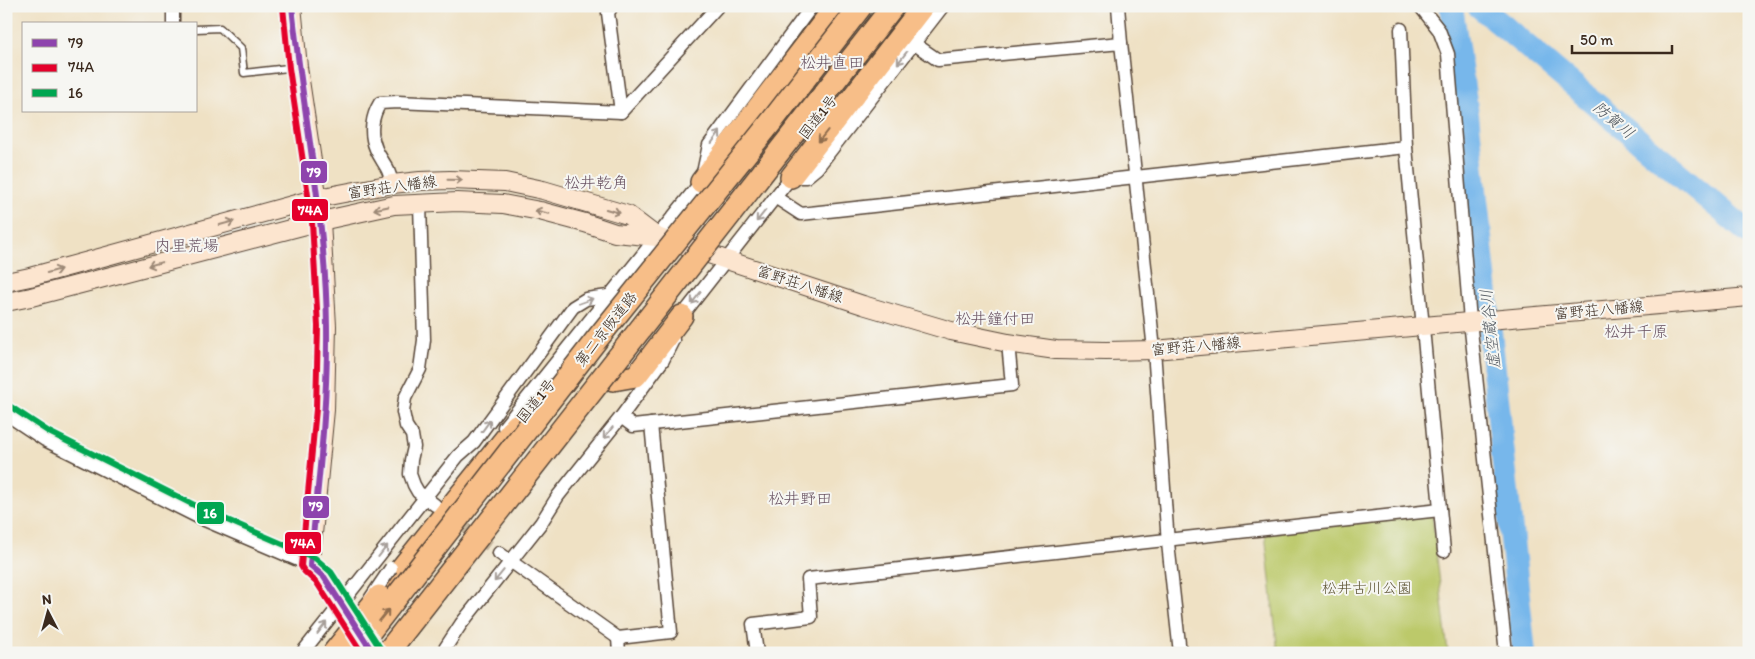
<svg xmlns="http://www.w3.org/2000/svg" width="1755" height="659" font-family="Itim,'Klee One',sans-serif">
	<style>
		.green { fill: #bcc96a; stroke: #7c7a44 }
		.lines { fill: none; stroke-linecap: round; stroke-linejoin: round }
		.river { stroke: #77b7eb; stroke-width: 24 }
		.minor-tunnel { stroke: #cbbca3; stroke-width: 12; stroke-dasharray: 12 6; stroke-linecap: butt }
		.service-casing { stroke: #564537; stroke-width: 9 }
		.minor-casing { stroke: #564537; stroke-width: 15 }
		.secondary-casing { stroke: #564537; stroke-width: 20 }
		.trunk-casing { stroke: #564537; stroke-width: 24 }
		.service { stroke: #fff; stroke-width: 6 }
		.minor { stroke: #fff; stroke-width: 12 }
		.secondary { stroke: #fce5cf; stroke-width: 18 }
		.trunk { stroke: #f7be88; stroke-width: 21 }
		.minor-bridge-casing { stroke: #564537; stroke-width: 15; stroke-linecap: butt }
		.trunk-bridge-casing { stroke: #564537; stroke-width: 24; stroke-linecap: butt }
		.motorway-bridge-casing { stroke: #564537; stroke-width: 25; stroke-linecap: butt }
		.minor-bridge { stroke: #fff; stroke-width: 12 }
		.trunk-bridge { stroke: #f7be88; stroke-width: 21 }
		.motorway-bridge { stroke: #f7be88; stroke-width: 22 }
		.bus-1-casing { stroke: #f6f6f2; stroke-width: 10 }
		.bus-2-casing { stroke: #f6f6f2; stroke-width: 10 }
		.bus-3-casing { stroke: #f6f6f2; stroke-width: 10 }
		.bus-1 { stroke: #8e44ad; stroke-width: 6 }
		.bus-2 { stroke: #e4002b; stroke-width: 6 }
		.bus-3 { stroke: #00a651; stroke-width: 6 }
		.oneway { stroke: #a79f9a }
		.oneway2 { stroke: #906d4e }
		.oneway3 { stroke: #9c8876 }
		.labels { text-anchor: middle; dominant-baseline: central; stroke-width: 4; stroke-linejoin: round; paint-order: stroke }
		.street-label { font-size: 15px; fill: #3b2a1e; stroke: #f6f6f2 }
		.park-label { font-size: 15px; fill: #5b5231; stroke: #f6f6f2 }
		.neighbourhood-label { font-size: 16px; fill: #675060; stroke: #f6f6f2 }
		.water-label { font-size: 16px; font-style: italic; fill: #4d545c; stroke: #f6f6f2 }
		.line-badge { stroke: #f6f6f2; stroke-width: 2 }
		.badge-label { font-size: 14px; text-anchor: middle; font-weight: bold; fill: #fff }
	</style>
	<rect width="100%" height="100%" fill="#f6f6f2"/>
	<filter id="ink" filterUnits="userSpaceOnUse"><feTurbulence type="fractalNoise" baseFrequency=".02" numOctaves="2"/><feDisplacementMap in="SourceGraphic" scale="10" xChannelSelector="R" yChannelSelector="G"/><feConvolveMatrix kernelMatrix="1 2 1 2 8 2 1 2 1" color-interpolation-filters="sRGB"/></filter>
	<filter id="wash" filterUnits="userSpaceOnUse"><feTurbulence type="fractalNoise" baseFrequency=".0096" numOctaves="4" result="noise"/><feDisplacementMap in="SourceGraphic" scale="20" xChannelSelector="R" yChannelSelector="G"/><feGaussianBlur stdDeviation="1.12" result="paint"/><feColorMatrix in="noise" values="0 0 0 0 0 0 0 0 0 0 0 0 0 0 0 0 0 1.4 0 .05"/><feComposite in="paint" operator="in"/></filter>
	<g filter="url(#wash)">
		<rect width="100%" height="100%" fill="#efe1c4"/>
		<path class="green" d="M1432,515L1448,653H1278L1265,533Z"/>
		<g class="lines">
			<g class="river">
				<path d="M1451,6L1467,114L1524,653"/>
				<path d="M1479,6L1749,233"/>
			</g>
		</g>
	</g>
	<g filter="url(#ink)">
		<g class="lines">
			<g class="minor-tunnel">
				<path d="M865,6L906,38"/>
				<path d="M451,517L499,553"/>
			</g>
			<defs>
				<path id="service" d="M196,29L220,28L241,48L244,73L297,67"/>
				<g id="minor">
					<path d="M612,6L608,13L621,112"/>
					<path d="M1118,6L1121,43"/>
					<path d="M1420,6L1439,30L1448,54L1470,321L1506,653"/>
					<path d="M173,24V6"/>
					<path d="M1401,29L1406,147L1444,551"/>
					<path d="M906,38L938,60L1121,43L1154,350L1168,543L1180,653"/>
					<path d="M392,184C389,166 382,163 376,149C369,133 372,116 380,103L397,102L621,112L718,6"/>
					<path d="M775,197L801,214L1406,147"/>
					<path d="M420,204L424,340L420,369L405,398L403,412L406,426L412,435L414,447L411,460L410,474L414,485L418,492L435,505"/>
					<path d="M680,321L682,316L791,177H806L817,168L943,6"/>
					<path d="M6,414L45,440L200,518L310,565"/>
					<path d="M621,417L633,426L1012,385L1008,343"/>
					<path d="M504,427L701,182L709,145L812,6"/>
					<path d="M499,553L618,638L671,632L651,424"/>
					<path d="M618,638L619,653"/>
					<path d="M302,653L458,456L474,442L573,307L586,299L608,296"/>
					<path d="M442,653L461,624L541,523L558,496L621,417L663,360L673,340"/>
					<path d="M757,653L753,624L811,617L808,579L1440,510"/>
				</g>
				<g id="secondary">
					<path d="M292,6L298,67L321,221L327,326L325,410L310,565L324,577L373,653"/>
					<path d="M6,282L30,277L318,198L392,184L420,181L450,180L505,182L543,190L628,215L657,237"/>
					<path d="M6,302L31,297L321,221L394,205L457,202L503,204L540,211L585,223L615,233L657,237L863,305L951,331L1008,343L1056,350L1106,351L1154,350L1749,297"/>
				</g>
				<g id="trunk">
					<path d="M791,177L923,6"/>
					<path d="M701,182L836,6"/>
					<path d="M613,380L636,376L682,316"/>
					<path d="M379,596L516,425"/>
				</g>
			</defs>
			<use href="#service" class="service-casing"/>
			<use href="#minor" class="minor-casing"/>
			<use href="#secondary" class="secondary-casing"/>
			<use href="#trunk" class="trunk-casing"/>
			<use href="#service" class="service"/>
			<use href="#minor" class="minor"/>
			<use href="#secondary" class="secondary"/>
			<use href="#trunk" class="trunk"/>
			<defs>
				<path id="minor-bridge" d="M370,599L391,568"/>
				<path id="trunk-bridge" d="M333,653L379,596"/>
				<g id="motorway-bridge">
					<path d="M353,653L597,339L772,121L861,6"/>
					<path d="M387,653L893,6"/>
				</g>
			</defs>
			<use href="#minor-bridge" class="minor-bridge-casing"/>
			<use href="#trunk-bridge" class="trunk-bridge-casing"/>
			<use href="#motorway-bridge" class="motorway-bridge-casing"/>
			<use href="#minor-bridge" class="minor-bridge"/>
			<use href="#trunk-bridge" class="trunk-bridge"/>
			<use href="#motorway-bridge" class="motorway-bridge"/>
			<defs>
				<path id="bus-1" d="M292,6C303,113 326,219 327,327C328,406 318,486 310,565L324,577L373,653"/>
				<path id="bus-2" d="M283,7L289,68L312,222L318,326L316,409L301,566L304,571L317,583L362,653"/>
				<path id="bus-3" d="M11,407L49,432L204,510L315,558L331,572L380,648"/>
			</defs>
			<use href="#bus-1" class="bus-1-casing"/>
			<use href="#bus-2" class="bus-2-casing"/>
			<use href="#bus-3" class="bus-3-casing"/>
			<use href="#bus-1" class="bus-1"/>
			<use href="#bus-2" class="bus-2"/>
			<use href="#bus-3" class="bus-3"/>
		</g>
		<defs><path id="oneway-shaft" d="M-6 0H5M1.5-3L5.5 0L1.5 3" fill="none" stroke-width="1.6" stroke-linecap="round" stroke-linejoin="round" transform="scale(1.25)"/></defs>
		<g class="oneway">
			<use href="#oneway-shaft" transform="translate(902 58) rotate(128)"/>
			<use href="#oneway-shaft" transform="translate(716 137) rotate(-54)"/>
			<use href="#oneway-shaft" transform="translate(761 216) rotate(129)"/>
			<use href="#oneway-shaft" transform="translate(696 298) rotate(128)"/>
			<use href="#oneway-shaft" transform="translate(586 301) rotate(-20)"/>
			<use href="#oneway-shaft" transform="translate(486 426) rotate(-54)"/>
			<use href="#oneway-shaft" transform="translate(608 433) rotate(129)"/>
			<use href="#oneway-shaft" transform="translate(383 551) rotate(-52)"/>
			<use href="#oneway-shaft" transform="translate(499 576) rotate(129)"/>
			<use href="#oneway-shaft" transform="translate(322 628) rotate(-52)"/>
		</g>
		<g class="oneway2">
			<use href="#oneway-shaft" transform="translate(823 136) rotate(128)"/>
			<use href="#oneway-shaft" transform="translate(384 615) rotate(-51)"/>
		</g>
		<g class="oneway3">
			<use href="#oneway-shaft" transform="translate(455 180) rotate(1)"/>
			<use href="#oneway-shaft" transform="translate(381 208) rotate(168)"/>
			<use href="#oneway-shaft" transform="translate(613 211) rotate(16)"/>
			<use href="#oneway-shaft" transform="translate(542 212) rotate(-167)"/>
			<use href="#oneway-shaft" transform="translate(227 223) rotate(-15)"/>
			<use href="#oneway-shaft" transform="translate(155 264) rotate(165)"/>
			<use href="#oneway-shaft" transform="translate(54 271) rotate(-15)"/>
		</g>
	</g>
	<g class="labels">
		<g class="street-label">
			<text transform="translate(818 117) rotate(-52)">国道1号</text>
			<text transform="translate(392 187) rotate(-8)">富野荘八幡線</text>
			<text transform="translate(800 284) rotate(18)">富野荘八幡線</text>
			<text transform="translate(1599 310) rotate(-5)">富野荘八幡線</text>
			<text transform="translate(606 329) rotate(-52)">第二京阪道路</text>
			<text transform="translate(1196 346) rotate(-5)">富野荘八幡線</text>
			<text transform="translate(536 401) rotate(-51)">国道1号</text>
		</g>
		<g class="park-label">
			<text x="1367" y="588">松井古川公園</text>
		</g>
		<g class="neighbourhood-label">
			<text x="832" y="62">松井直田</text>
			<text x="596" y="182">松井乾角</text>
			<text x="187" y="245">内里荒場</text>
			<text x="995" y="318">松井鐘付田</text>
			<text x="1636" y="331">松井千原</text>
			<text x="800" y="498">松井野田</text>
		</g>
		<g class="water-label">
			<text transform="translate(1614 120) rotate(40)">防賀川</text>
			<text transform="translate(1490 329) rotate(-96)">虚空蔵谷川</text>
		</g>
	</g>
	<g class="line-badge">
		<rect x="300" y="160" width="28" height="24" rx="5" fill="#8e44ad"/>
		<rect x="291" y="198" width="38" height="24" rx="5" fill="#e4002b"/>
		<rect x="302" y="495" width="28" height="24" rx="5" fill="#8e44ad"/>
		<rect x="196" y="501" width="29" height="24" rx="5" fill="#00a651"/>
		<rect x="284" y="531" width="38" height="24" rx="5" fill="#e4002b"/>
	</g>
	<g class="badge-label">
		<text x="314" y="177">79</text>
		<text x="310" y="215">74A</text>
		<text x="316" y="511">79</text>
		<text x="210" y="518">16</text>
		<text x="303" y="548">74A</text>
	</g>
	<rect width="1755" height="659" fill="none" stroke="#f6f6f2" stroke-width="25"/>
	<rect x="22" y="22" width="175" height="90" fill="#f6f6f2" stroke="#aba49d"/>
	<rect x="32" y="39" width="25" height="8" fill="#8e44ad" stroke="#aba49d"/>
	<text x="68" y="48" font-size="15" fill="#3b2a1e">79</text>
	<rect x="32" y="64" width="25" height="8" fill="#e4002b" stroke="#aba49d"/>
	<text x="68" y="72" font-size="15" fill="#3b2a1e">74A</text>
	<rect x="32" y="89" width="25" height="8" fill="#00a651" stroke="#aba49d"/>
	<text x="68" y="98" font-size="15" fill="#3b2a1e">16</text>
	<g transform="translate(48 612) rotate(354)" stroke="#f6f6f2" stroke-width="4" paint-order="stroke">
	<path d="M0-4L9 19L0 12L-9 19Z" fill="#3b2a1e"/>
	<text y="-8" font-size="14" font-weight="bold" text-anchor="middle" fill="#3b2a1e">N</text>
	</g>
	<path d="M1572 45v8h100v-8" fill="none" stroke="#3b2a1e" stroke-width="2.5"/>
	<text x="1580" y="45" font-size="15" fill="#3b2a1e" stroke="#f6f6f2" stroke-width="4" paint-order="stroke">50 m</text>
</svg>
